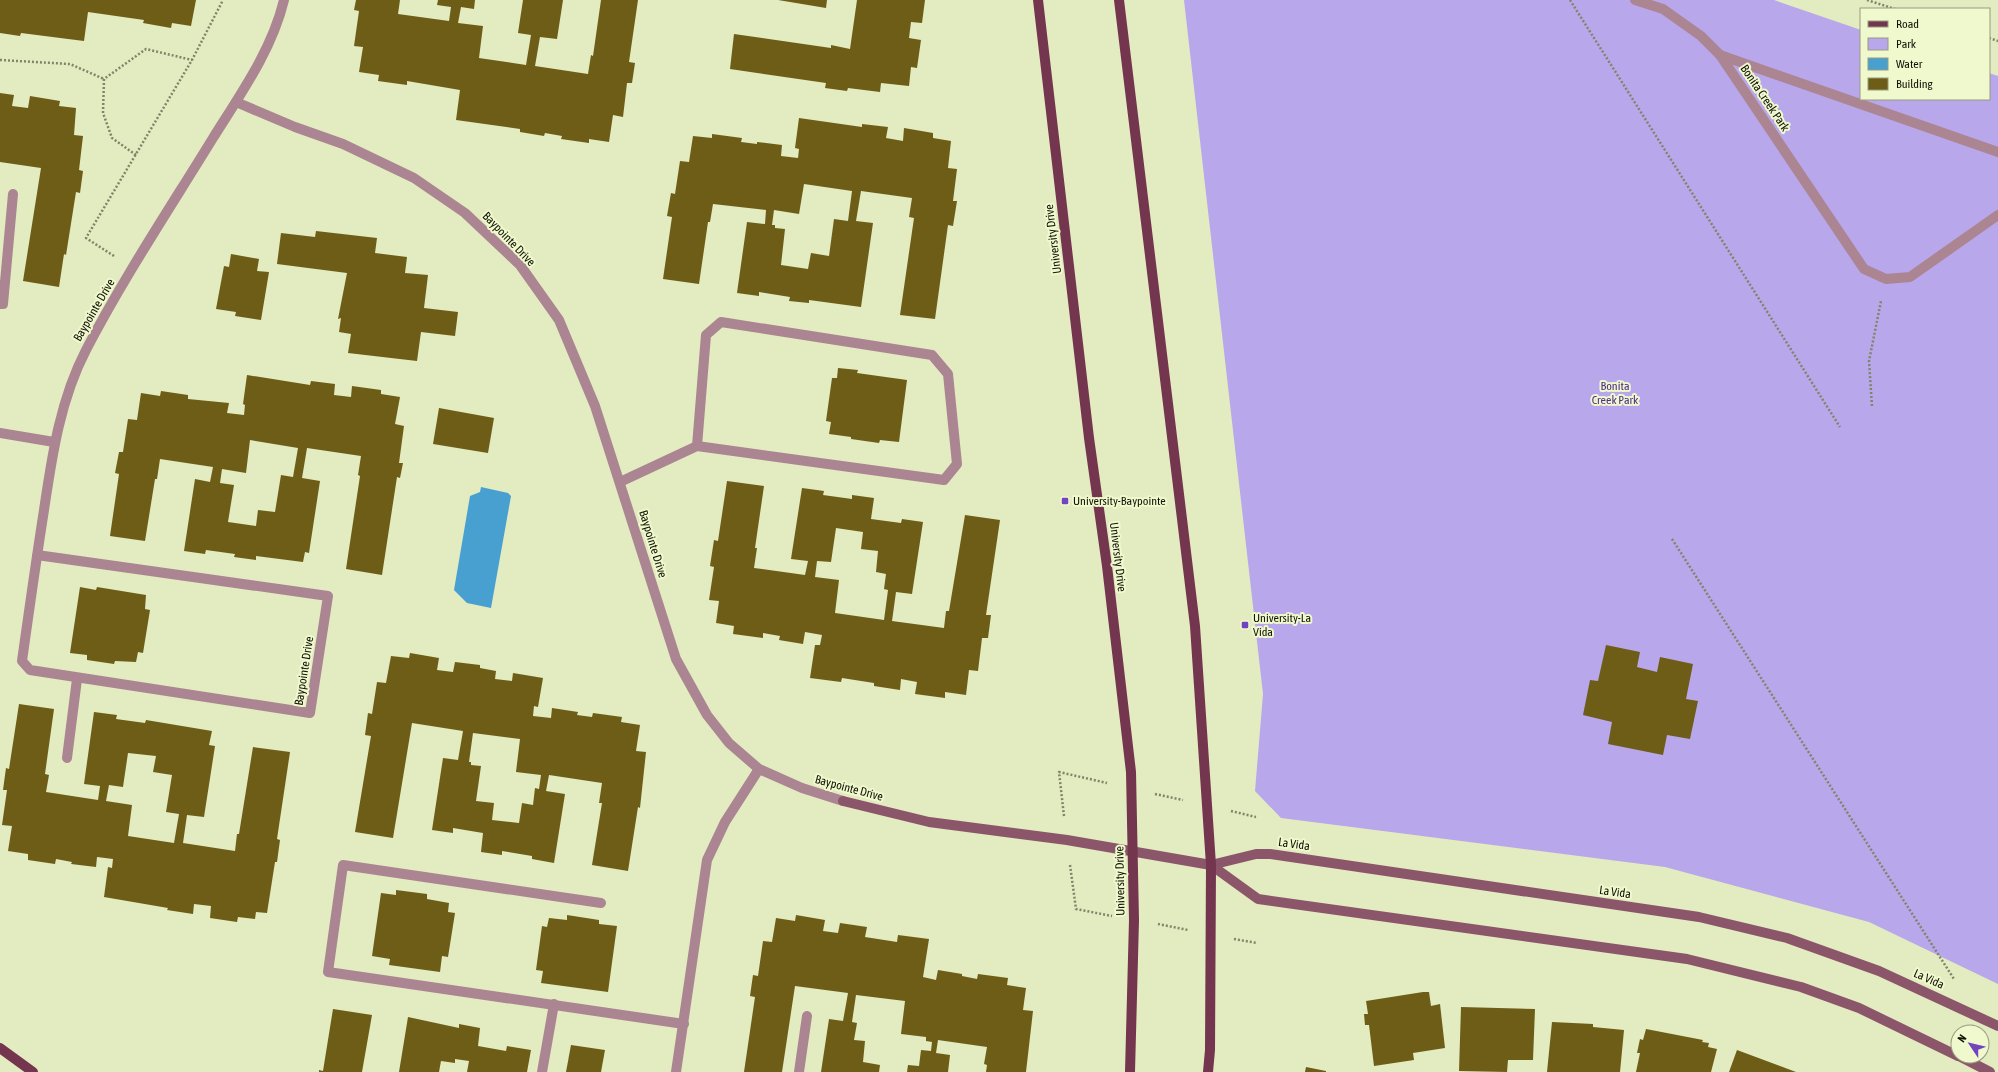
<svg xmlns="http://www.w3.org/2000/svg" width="1998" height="1072" font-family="'Asap Condensed',sans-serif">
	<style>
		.green { fill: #b9a7eb }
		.water { fill: #48a0d1 }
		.building { fill: #6d5d17; fill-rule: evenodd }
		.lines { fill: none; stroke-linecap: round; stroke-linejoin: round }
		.path { stroke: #7f8568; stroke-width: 2.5; stroke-dasharray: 2 2; stroke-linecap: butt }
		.lane { stroke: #ab8592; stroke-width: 10 }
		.secondary { stroke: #8c566a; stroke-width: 10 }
		.primary { stroke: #74354f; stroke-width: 10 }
		.poi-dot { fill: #7145be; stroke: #f0f8ce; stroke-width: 1.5 }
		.labels { text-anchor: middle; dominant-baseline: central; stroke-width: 4; stroke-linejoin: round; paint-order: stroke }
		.street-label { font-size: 12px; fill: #111305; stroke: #f0f8ce }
		.park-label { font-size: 12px; fill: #4d2d85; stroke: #f0f8ce }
		.poi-label { font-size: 12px; fill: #111305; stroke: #f0f8ce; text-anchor: start }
	</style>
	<rect width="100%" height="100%" fill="#e3ebc1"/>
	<path class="green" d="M1184,0H1774L1861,30V99H1989V73L1998,76V984L1869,922L1665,867L1281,818L1255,791L1263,694Z"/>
	<path class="water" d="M481,487L508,493L511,496L491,608L467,603L454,590L470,496L480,492Z"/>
	<g class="building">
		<path d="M0,0H196L191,26L172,23L171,28L143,23L144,20L88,12L84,41L21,33L20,36L0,33Z"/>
		<path d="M356,0H400L398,14L449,21L451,7L437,5L438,0H475L474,9L461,7L458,23L483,26L479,58L526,65L531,35L518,33L523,0H563L557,39L540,37L535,66L588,74L591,55L593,56L601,0H638L629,62L635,63L632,83H627L623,117L613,115L609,142L589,139V143L561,139L562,136L545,133L544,136L520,132V129L456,120L460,90L407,81V85L378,81L379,75L359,72L363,47L354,46L359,11L354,10Z"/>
		<path d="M778,0H827L826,8Z"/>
		<path d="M857,0H925L922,23L911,22L909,38L921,40L917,68L911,67L909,86L881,83L880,92L848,88L847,91L825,88L826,83L730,69L734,34L831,48V45L850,49Z"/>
		<path d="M0,93L14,95L12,106L28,108L30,96L60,101L59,106L76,108L74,135L83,136L79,170L83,171L80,193L76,192L66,255L64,254L59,287L23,281L41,168L0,162Z"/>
		<path d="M799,118L862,127V124L888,127L886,138L903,141L904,128L933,133V138L951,141L948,168L957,169L953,201H957L953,226L948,225L935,319L900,315L914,218L909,217L912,198L861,191L856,221L873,223L861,307L809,300V303L789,301L790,297L759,292V296L737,293L747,222L765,224L766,210L713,204L710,222H708L699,284L663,279L672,217L667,216L671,193L675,194L680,161L689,162L693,136L712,138V134L742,138L741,142L757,144V142L782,145L781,156L798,158L799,149L795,148ZM804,184L852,191L848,221L834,219L829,256L811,253L808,269L781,265L785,229L775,228V225H772L774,210L799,214Z"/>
		<path d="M316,231L377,238L375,253L407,257L405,273L428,275L424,308L458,312L455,336L421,332L417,361L348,353L351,334L339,332L341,318L338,319L347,273L277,264L281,233L315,237Z"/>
		<path d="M231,254L259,259L257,271L269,272L261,320L235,316L236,312L216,309L224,266L229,267Z"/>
		<path d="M838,368L858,370L857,373L907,380L899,442L880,440L879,443L851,439V437L829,434L831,422L826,421L832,378H837Z"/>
		<path d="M247,375L310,385L311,381L335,384L334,395L351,397L352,386L381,390V394L400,397L395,424L404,426L399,463H403L400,478L397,477L382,575L346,569L360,476L358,475L361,456L307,448L302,478L320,481L309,553L305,552L303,562L256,556V560L234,557L235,554L206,550L205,554L184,551L195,479L210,482L213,467L160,459L157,479H155L145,541L110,536L119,474L115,473L119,452H123L128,419L137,420L141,393L160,396L161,391L188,395V399L229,403L227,413L244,415L245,405L243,404ZM250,440L298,448L293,477L281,475L275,512L258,510L256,526L228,522L234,485L220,483L222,469L246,473Z"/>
		<path d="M439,408L494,418L488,453L433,444Z"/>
		<path d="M727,481L764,486L755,548H757L754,568L805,575L808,561L791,559L802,488L824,491L823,495L852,499V495L874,498L871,519L901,523L902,519L923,522L912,594L896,592L892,621L944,628L946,611H949L965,515L1000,520L986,615H991L988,638H982L978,671L969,670L966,695L945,692V698L915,694L917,682L901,679L900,690L874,686V683L842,678L841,682L810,678L815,645H820L822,635L805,632L803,644L779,640L780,636L763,633V638L733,634L734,626L716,623L719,601L709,600L714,567L710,566L714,540L718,541ZM836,528L863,532L861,549L878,551L876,572L886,574L884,589L888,590L884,620L835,613L839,580L815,577L817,561L831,562Z"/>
		<path d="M80,587L96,590L97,587L146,595L145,609L150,610L143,653L138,652L136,662L115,661L114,664L87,660V655L70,653Z"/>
		<path d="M1606,645L1640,652L1637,667L1657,672L1660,657L1693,664L1686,699L1698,701L1690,739L1667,735L1663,755L1608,744L1612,722L1583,715L1590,680L1598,681Z"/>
		<path d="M410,653L439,658L437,670L453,672L455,662L480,665V668L496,671L495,679L512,681L513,673L543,678L538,707L534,706L533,716L551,718L552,708L578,712L577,715L592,717L593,713L622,717L621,722L640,725L636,751L646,752L640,808L638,807L628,871L592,865L602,803H599L602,783L549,775L546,791L565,794L554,863L532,859V856L502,851V855L481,852L483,833L453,828V833L432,830L443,758L458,760L463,731L412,723L393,838L355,832L371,736L365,735L368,713L372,714L377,682L386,683L391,656L409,658ZM473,733L520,739L516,772L541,775L539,789L535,788L533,805L522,803L519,823L492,820L494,803L476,801L481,766L471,765V762H469Z"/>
		<path d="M19,704L54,709L45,774L49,775L46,792L98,800L100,786L84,784L94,712L117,715L116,719L145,723L146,720L212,731L209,745L215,746L204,817L187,815L183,843L235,851L237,834H239L253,747L290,752L277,839L280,840L277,862H275L267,913L256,912L255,919L238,917L237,922L210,918L211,906L194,904L193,914L167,910L168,908L104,897L108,867L112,868L113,859L97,857L96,867L71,864L72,862L56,859L55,864L28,860V854L8,851L12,826L2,825L7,790H3L6,768L9,769ZM128,753L156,756L153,772L172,775L166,812L179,814L174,843L128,836L132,805L106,801L109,785L123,787Z"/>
		<path d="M396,890L427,894V899L449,903L448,912L455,913L448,957L442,956L440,972L389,965L390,959L372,956L381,893L396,895Z"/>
		<path d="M567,915L599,920V924L617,926L608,992L541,983L543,971L536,970L542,926L547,927L549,918L567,920Z"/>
		<path d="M796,915L825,920L823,931L838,933L840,923L867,927L865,937L897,942L898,935L929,939L923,977L936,980L938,970L962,974V976L977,979L978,974L1008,978L1007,985L1026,988L1023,1010L1033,1011L1026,1072H986L987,1065L984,1064L987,1047L938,1040L936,1053L950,1055L948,1072H907L908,1065L919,1066L921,1050L931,1051L932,1042L926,1041V1037L901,1034L905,1001L856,995L852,1022L857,1023L854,1040L865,1041L863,1062L880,1065L879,1072H821L829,1019L843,1021L848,993L795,986L782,1072H744L755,997L750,996L753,975L758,976L763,941L772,942L776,918L795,921Z"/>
		<path d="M1423,992H1429L1431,1006L1440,1004L1445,1048L1413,1053L1414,1060L1374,1066L1369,1025H1365L1364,1014H1368L1366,1001Z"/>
		<path d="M1461,1007L1535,1009L1533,1060H1508L1507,1072L1459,1071Z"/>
		<path d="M333,1009L372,1015L362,1072H319V1070L323,1071Z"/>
		<path d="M408,1017L459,1028V1024L480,1028L478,1046L506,1051L507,1046L531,1050L527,1072H467L469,1061L455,1059V1063L441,1061L439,1072H399Z"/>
		<path d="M1552,1022L1593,1024V1027L1624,1030L1620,1072H1547Z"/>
		<path d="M1646,1029L1703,1040L1702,1042L1709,1043L1708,1047L1717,1049L1711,1072H1636L1640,1053H1637L1640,1039L1643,1040Z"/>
		<path d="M571,1045L605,1050L601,1072H566Z"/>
		<path d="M1737,1050L1796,1072H1729Z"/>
		<path d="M1306,1067L1326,1071V1072H1305Z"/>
	</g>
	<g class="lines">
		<g class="path">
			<path d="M1570,0L1840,427"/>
			<path d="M1867,0L1895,9"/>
			<path d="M1989,38L1998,41"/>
			<path d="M0,60L70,64L104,79"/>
			<path d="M136,155L112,138L103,113L104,79L146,49L192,60"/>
			<path d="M114,256L86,238L192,60L223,0"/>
			<path d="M1872,406L1869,361L1881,301"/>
			<path d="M1672,539L1954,979"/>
			<path d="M1155,794L1183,800"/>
			<path d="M1231,811L1256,817"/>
			<path d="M1064,816L1059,772L1107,783"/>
			<path d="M1070,865L1076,909L1112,916"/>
			<path d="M1158,924L1188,930"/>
			<path d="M1234,939L1257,943"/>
		</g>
		<g class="lane">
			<path d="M1635,0L1663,9L1701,36L1720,55"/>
			<path d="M236,102L295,127L343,144L414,178L465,213L520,265L559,320L595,406L676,659L707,715L729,743L759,769L802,788L843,801"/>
			<path d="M1998,152L1720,55L1864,269L1886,279L1910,277L1998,215"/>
			<path d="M0,304H3L13,194"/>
			<path d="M0,433L54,442"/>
			<path d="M620,482L697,446L944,480L957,464L948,374L932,355L721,322L706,335L697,446"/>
			<path d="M37,555L328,596L310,713L30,670L22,661C29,611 36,561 44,510C52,456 60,400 86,350C124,277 170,208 213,138C240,95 272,50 284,0"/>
			<path d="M67,758L77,679"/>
			<path d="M601,903L343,865L328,972L684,1024"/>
			<path d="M542,1072L554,1004"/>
			<path d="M676,1072L707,860L725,822L759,769"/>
			<path d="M799,1072L807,1016"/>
		</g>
		<g class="secondary">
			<path d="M843,801L929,822L1067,840L1211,865L1256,854H1270L1699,917L1787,938L1879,971L1998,1026"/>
			<path d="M1211,865L1258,899L1687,959L1801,987L1859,1008L1958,1056"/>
			<path d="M1959,1056L1990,1072"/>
		</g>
		<g class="primary">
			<path d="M1038,0L1089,438L1107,566L1131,772L1134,920L1130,1072"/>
			<path d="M1119,0L1195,626L1211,865L1210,1050L1208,1072"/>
			<path d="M0,1048L33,1072"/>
		</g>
	</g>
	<g class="poi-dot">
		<rect x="1061" y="497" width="8" height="8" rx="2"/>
		<rect x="1241" y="621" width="8" height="8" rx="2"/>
	</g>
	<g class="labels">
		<g class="street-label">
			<text transform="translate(1765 98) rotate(56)">Bonita Creek Park</text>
			<text transform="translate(509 239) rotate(46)">Baypointe Drive</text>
			<text transform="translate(1053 239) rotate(-97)">University Drive</text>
			<text transform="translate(94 310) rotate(-60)">Baypointe Drive</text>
			<text transform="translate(653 544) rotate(73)">Baypointe Drive</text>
			<text transform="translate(1118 557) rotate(83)">University Drive</text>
			<text transform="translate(304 671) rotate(-81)">Baypointe Drive</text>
			<text transform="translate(849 788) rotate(15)">Baypointe Drive</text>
			<text transform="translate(1294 844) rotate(8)">La Vida</text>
			<text transform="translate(1120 881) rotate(-91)">University Drive</text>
			<text transform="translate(1615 892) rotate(8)">La Vida</text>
			<text transform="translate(1929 979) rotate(24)">La Vida</text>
		</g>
		<g class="park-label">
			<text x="1615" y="386">Bonita<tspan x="1615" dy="14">Creek Park</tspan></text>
		</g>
		<g class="poi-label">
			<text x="1073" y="501">University-Baypointe</text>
			<text x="1253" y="618">University-La<tspan x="1253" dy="14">Vida</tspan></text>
		</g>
	</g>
	<rect x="1860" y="8" width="130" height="92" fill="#f0f8ce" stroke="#979c7e"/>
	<rect x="1868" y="21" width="20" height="6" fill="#74354f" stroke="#979c7e"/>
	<text x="1896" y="28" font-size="12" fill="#111305">Road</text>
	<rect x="1868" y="38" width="20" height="12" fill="#b9a7eb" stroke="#979c7e"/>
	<text x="1896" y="48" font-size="12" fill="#111305">Park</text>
	<rect x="1868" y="58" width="20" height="12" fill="#48a0d1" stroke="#979c7e"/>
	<text x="1896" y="68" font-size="12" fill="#111305">Water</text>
	<rect x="1868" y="78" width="20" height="12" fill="#6d5d17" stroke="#979c7e"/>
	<text x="1896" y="88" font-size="12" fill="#111305">Building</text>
	<g transform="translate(1970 1044) rotate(305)"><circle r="19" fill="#f0f8ce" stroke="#979c7e"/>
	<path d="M0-3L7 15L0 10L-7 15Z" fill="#7145be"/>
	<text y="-6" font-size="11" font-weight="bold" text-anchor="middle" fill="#111305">N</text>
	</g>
</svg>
